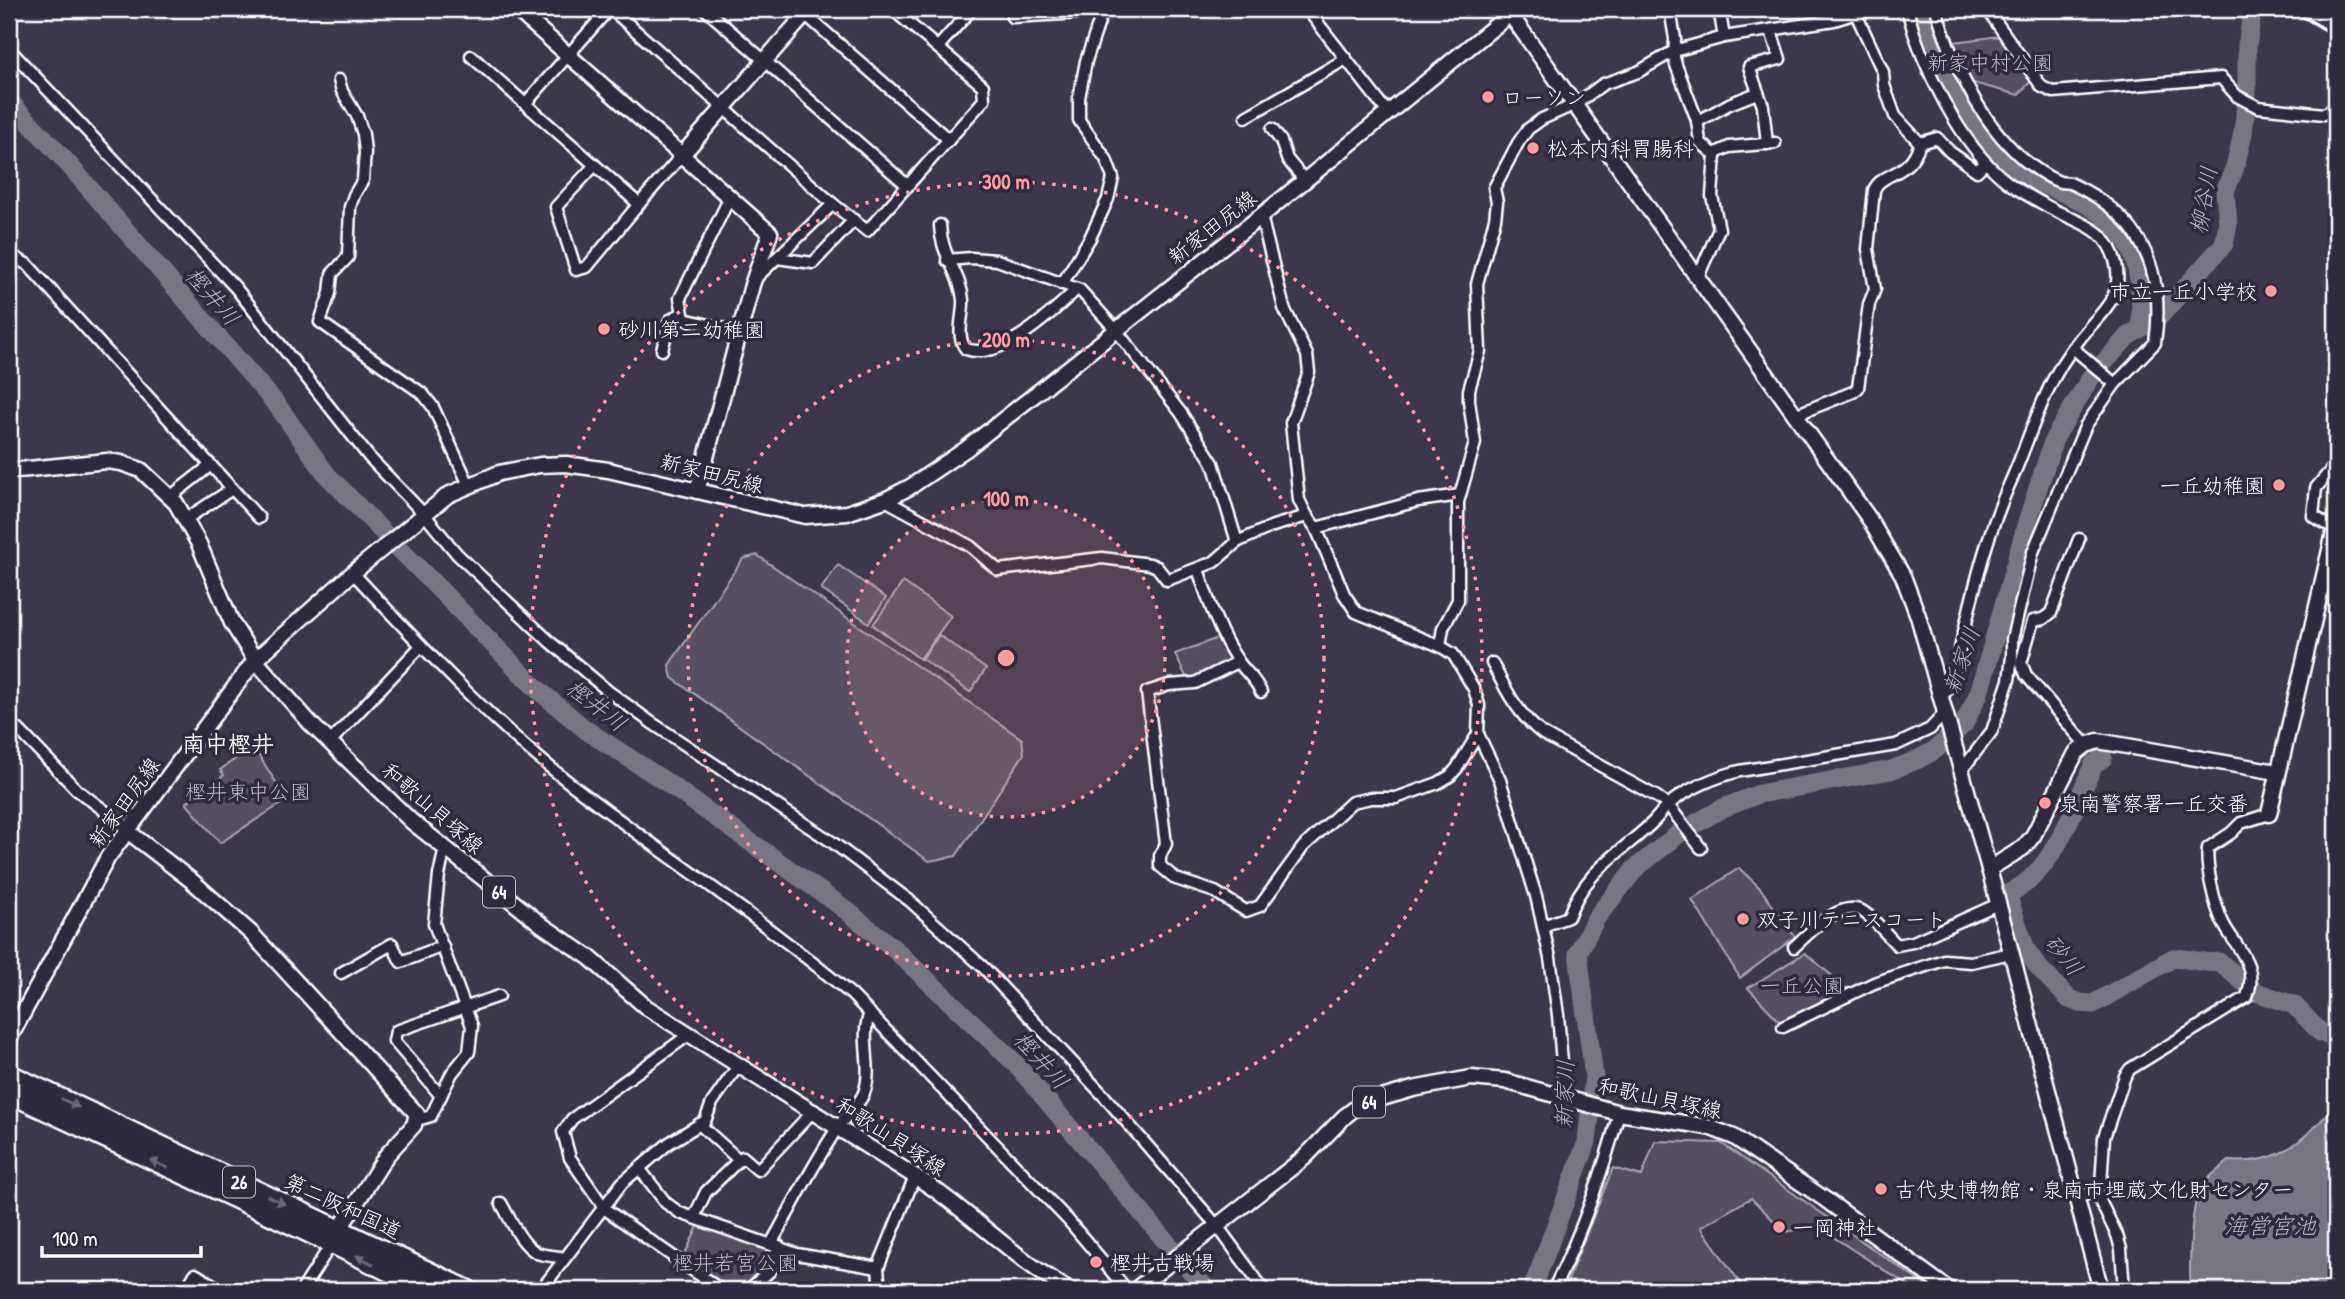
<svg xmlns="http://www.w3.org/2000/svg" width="2345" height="1299" font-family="'Patrick Hand','Klee One',sans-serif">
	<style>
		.green { fill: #555060; stroke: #aaa8b0; stroke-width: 2 }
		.water { fill: #797682; stroke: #afadb4; stroke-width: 2 }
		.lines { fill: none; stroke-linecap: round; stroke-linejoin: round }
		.river { stroke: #797682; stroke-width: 19 }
		.street-casing { stroke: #fff; stroke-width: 15 }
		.secondary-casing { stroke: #fff; stroke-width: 19 }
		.primary-casing { stroke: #fff; stroke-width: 19 }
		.highway-casing { stroke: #fff; stroke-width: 23 }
		.street { stroke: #2f2a3d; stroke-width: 10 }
		.secondary { stroke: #2f2a3d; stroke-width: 14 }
		.primary { stroke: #2f2a3d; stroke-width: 14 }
		.highway { stroke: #2f2a3d; stroke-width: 18 }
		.rail { stroke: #fff; stroke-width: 3.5 }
		.oneway { fill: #6d6a77 }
		.ring { fill: none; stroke: #ff9aa2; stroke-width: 3.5; stroke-dasharray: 3.5 7 }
		.poi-dot { fill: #ff9aa2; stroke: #2f2a3d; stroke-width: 2.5 }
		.labels { text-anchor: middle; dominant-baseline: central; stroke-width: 7; stroke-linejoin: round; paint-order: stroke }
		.shield { fill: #2f2a3d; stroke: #c1bfc5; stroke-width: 2 }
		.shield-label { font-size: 19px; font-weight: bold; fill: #fff }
		.park-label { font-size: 21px; fill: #bbb9bf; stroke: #2f2a3d }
		.poi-label { font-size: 21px; fill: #fff; stroke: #2f2a3d; text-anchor: start }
		.street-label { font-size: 21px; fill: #fff; stroke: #2f2a3d }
		.water-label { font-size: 23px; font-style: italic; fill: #b5b4ba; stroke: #2f2a3d }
		.neighbourhood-label { font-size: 23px; font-weight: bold; fill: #fff; stroke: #2f2a3d }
		.centre { fill: #ff9aa2; stroke: #2f2a3d; stroke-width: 3.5 }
		.ring-label { font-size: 21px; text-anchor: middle; font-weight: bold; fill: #ff9aa2; stroke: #2f2a3d; stroke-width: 7; stroke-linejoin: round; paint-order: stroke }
	</style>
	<rect width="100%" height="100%" fill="#3c3749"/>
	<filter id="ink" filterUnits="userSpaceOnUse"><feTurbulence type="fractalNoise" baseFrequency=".0143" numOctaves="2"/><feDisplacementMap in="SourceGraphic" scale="14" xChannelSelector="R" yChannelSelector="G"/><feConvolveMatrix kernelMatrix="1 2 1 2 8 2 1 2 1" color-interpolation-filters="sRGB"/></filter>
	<g filter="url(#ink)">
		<g class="green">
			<path d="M2000,36L2033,79L2018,95L1969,82L1953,42Z"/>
			<path d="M757,555L1022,739L1024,754L956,856L929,861L672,678L669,665L743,559Z"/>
			<path d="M838,565L886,598L869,623L821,589Z"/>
			<path d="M903,582L951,616L920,659L873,625Z"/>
			<path d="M939,635L986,669L970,692L922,659Z"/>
			<path d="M1223,636L1232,662L1188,681L1175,654Z"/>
			<path d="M253,746L287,800L220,843L186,803L224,775L220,770Z"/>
			<path d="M1739,868L1760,888L1795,937L1740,978L1692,900Z"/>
			<path d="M1805,953L1849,990L1781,1023L1748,988Z"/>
			<path d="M1655,1141L1721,1143L1932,1290H1915L1816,1226L1785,1232L1751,1198L1701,1227L1745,1290H1564L1613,1168L1642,1176Z"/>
			<path d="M700,1222L774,1249L766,1271L741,1290H728L684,1256Z"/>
		</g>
		<path class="water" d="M2336,1106V1290H2191C2189,1268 2190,1206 2201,1187C2207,1177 2220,1169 2229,1161C2284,1165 2300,1140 2336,1106Z"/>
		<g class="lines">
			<g class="river">
				<path d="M1921,9C1937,59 1957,105 1992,145C1998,151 2003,159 2010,164C2031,181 2057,189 2081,201C2138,231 2141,268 2141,326"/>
				<path d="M9,101L63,158L277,405L327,475L536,688L586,730L666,782L842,907L892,947L1015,1063L1207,1290"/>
				<path d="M2103,758L2094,764C2074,807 2054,875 2007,894L2026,950L2039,968L2069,999L2080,1003L2093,1004L2173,958C2189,957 2202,965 2219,962L2256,992L2294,1005L2320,1032L2336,1038"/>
				<path d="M1532,1290L1587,1142L1594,1077L1578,953L1596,918L1636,868L1681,832L1723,808L1759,794L1891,770L1917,760L1935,750L1964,724L1979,693L2028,519L2054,439L2091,377L2128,336L2160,316L2224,244L2228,224L2225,191L2235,167L2243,133L2247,96V45L2253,9"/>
			</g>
			<defs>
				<g id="street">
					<path d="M611,9L833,204L867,231L984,100L983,86L892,9"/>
					<path d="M705,9L908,186"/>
					<path d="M799,9L949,140"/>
					<path d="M1307,9L1388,113"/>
					<path d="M1670,9L1675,39L1674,57L1676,65L1697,120L1700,142L1715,155L1712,196L1719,229L1698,277"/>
					<path d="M1719,9L1724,37"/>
					<path d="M1907,9C1921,65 1960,145 2006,181C2020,192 2040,202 2056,211C2084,225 2108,229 2116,264C2122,291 2109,306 2092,324C2078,340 2065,357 2055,376C2041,402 2031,431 2020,459C2014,475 2006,491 2000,507C1977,565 1966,627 1951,686L1940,698"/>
					<path d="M1936,9C1952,63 1980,122 2024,160C2033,167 2048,178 2060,182C2063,183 2067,182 2070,183C2140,214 2166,269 2155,343L2115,384L2086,425L2033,552L2012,639V657L2009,680L1992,731L1961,771"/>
					<path d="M1987,9L2042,87L2053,92L2221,78L2237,96L2258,107L2324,114L2336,108"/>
					<path d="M1012,17L1099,12"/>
					<path d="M938,47L972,9"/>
					<path d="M9,49L235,287L369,457L424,514L457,554L550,642L608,691L652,723L832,842L910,901L984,968L1104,1096L1218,1227L1264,1290"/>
					<path d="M471,56L639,204L682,155"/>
					<path d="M339,80L342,91L357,116L363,134L365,152L363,180L354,195L350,207L348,257L332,274L330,293L320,322L423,394L433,407L469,485"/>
					<path d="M525,104L609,9"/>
					<path d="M1246,117L1346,59"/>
					<path d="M1697,122L1729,104L1757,93"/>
					<path d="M1272,129L1281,141L1287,159L1305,181"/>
					<path d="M1920,143L1937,138L1950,152L1977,171L1982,166"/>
					<path d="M1767,144L1763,106L1749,67L1780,59L1771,31"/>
					<path d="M1714,154L1729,147L1775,143"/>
					<path d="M595,165L556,207L576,270L587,267L639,204"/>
					<path d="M730,197L680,298L684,319L739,332"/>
					<path d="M1261,216L1284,308L1307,355L1309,372L1291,423L1299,500L1307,516L1316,528L1344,594L1356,612L1440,646L1453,654L1474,689L1479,705L1478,734L1500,780L1536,896L1550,958L1558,1015L1563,1075V1097"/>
					<path d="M940,225C941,256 961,274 963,300C964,315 955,337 966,349C1001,362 1054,311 1077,289"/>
					<path d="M9,254L28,265L259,518"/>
					<path d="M777,258L813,263L854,220"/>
					<path d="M947,260L971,258L997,260L1080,290L1116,330L1181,413L1213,463L1237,542"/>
					<path d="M757,277L833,204"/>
					<path d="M1062,284L1090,238L1108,199L1113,178L1106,159L1079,120V98L1086,61L1100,19L1099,9"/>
					<path d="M2073,348L2115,384"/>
					<path d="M662,350L670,320L681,314"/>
					<path d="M1795,415L1853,392L1858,388L1869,304L1875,289L1868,249L1874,190C1882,171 1909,178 1920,143L1895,116L1884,85L1883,72L1856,14"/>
					<path d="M170,497L211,465"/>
					<path d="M885,500L970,546L998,570L1102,558L1150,564L1157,567L1167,580L1214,562L1237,542L1273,526L1307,516"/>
					<path d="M186,519L232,489"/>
					<path d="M1316,528L1418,501L1460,495"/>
					<path d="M2335,529L2313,516L2316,488L2336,464"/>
					<path d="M2079,539L2051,613L2043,619L2033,621L2021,663L2026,675L2086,745"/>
					<path d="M1198,569C1208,599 1219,634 1238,661C1246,673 1254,677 1261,692"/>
					<path d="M353,573C422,647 491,722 571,784C664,855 762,919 852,995L1068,1220L1127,1290"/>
					<path d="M1440,646L1443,628L1458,600V502L1475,443L1469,401V390L1480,351L1477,284L1495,219L1497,202L1494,188L1518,143L1528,129L1542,119L1576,104L1603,84L1638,72L1674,51L1724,37L1834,20L1869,9"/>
					<path d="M1238,662L1195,683L1169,685L1147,692L1166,844L1160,856V866L1176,879L1215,892L1246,911L1260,906L1303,847L1352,802L1371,798H1396L1438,783L1450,776L1457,768L1478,734"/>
					<path d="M1492,663C1506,690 1518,715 1543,734L1657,797L1668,805L1701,848"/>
					<path d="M9,725L19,730L77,790L128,828"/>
					<path d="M329,743L421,646"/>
					<path d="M1543,926L1568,917C1586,869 1619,855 1653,822C1658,817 1662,811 1667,806C1684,790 1717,776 1740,771L1896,745L1930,729L1944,714"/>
					<path d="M1794,947C1809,933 1838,902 1860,910C1870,914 1888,936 1897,945L1913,942L1998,904"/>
					<path d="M341,973L392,944L401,962L443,946"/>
					<path d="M1783,1027L1874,983L1944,960L1971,962L2011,953"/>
					<path d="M690,1034L572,1119L563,1132L570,1158L605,1209L721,1290"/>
					<path d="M441,1096L394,1041L396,1031L499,996"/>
					<path d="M417,1120L431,1116L452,1073L469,1052L472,1026L434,924L439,875L445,848"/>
					<path d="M699,1124L739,1160"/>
					<path d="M639,1168L666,1203L680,1213L797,1254L878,1268"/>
					<path d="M2095,1191L2117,1235L2121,1249L2124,1290"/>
					<path d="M2077,1198L2095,1191L2101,1185L2104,1137L2125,1076L2130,1069L2247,997C2259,965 2237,949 2223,923C2215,906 2205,866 2208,848L2231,833L2241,823L2269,814"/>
					<path d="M501,1203C510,1218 520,1244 537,1253C545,1256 556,1256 565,1258"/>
					<path d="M694,1217L706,1192L739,1160L743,1157L758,1170L814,1110"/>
					<path d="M771,1244C793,1205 813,1164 838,1127C846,1115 858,1107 864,1093C874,1067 859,1039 870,1013"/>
					<path d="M186,1290L195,1274L222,1290"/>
					<path d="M302,1290L332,1243"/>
					<path d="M541,1290L622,1183L669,1143L705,1121L712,1103L738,1066"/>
					<path d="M748,1290L770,1271L779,1246"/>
					<path d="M880,1290L878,1268L915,1176"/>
					<path d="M1553,1290C1582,1233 1602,1174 1619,1113"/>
				</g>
				<g id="secondary">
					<path d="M516,9L770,233L752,285L697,491"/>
					<path d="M682,155L810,9"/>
					<path d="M2269,814L2336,524"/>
					<path d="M126,830L192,881L251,933L417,1114L414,1125L386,1156L334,1238"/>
					<path d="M1989,869L2023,848L2033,836L2076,753L2086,745L2098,741L2277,772"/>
					<path d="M9,1039L108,857L255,660L355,571L448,495L499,473L540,465L566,464L608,470L805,516L847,513L885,500L910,487L966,449L1261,216L1510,14L1868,517L1903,576L1918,616L1989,869L2101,1290"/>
				</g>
				<g id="primary">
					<path d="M1505,9L1510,14L1517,9"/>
					<path d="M9,471L107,461L121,463L141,470L176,503L199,544L232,623L255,660L311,724L411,821L542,925L590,958L646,1007L927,1184C976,1218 1017,1260 1069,1290"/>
					<path d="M1135,1290L1304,1158L1345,1116L1361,1104L1413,1089L1471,1078L1505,1081L1619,1113L1690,1124L1711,1128L1734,1137L1826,1200L1949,1290"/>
				</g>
				<g id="highway">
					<path d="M9,1074L468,1290"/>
					<path d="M9,1093C148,1159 289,1221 426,1290"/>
				</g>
			</defs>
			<use href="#street" class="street-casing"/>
			<use href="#secondary" class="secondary-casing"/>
			<use href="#primary" class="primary-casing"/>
			<use href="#highway" class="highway-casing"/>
			<use href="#street" class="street"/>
			<use href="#secondary" class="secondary"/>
			<use href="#primary" class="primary"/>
			<use href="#highway" class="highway"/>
			<path class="rail" d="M2290,9L2336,36"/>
		</g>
		<defs><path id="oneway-solid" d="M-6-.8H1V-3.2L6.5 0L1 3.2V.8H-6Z" transform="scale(1.75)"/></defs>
		<g class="oneway">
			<use href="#oneway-solid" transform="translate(70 1103) rotate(26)"/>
			<use href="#oneway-solid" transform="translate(159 1164) rotate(-155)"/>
			<use href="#oneway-solid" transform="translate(276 1200) rotate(26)"/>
			<use href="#oneway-solid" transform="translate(365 1260) rotate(-153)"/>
		</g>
	</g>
	<circle cx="1006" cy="658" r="159" fill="#ff9aa2" fill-opacity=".12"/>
	<g class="ring">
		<circle cx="1006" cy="658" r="159"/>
		<circle cx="1006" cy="658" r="318"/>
		<circle cx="1006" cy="658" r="476"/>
	</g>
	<g class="poi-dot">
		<circle cx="1488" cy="97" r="7"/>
		<circle cx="1533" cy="148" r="7"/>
		<circle cx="2271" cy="291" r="7"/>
		<circle cx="604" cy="329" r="7"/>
		<circle cx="2279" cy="485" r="7"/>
		<circle cx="2045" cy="803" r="7"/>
		<circle cx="1743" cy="919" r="7"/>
		<circle cx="1881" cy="1189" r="7"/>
		<circle cx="1779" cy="1227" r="7"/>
		<circle cx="1096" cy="1262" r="7"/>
	</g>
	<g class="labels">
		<g class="shield">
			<rect x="483" y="876.5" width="32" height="31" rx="5"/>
			<rect x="1353" y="1086.5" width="32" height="31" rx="5"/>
			<rect x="223" y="1166.5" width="32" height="31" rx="5"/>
		</g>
		<g class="shield-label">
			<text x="499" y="892">64</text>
			<text x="1369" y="1102">64</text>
			<text x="239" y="1182">26</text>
		</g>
		<g class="park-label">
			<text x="1990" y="62">新家中村公園</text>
			<text x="248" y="791">樫井東中公園</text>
			<text x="1802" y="985">一丘公園</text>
			<text x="735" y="1262">樫井若宮公園</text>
		</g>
		<g class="poi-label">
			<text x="1502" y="97">ローソン</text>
			<text x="1547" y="148">松本内科胃腸科</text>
			<text x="2257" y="291" text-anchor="end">市立一丘小学校</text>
			<text x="618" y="329">砂川第二幼稚園</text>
			<text x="2265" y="485" text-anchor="end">一丘幼稚園</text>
			<text x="2059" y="803">泉南警察署一丘交番</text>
			<text x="1757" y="919">双子川テニスコート</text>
			<text x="1895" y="1189">古代史博物館・泉南市埋蔵文化財センター</text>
			<text x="1793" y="1227">一岡神社</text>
			<text x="1110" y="1262">樫井古戦場</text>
		</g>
		<g class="street-label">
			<text transform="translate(1212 227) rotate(-38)">新家田尻線</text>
			<text transform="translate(712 473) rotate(14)">新家田尻線</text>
			<text transform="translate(124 802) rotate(-54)">新家田尻線</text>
			<text transform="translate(433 808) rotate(41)">和歌山貝塚線</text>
			<text transform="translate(1660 1098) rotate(12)">和歌山貝塚線</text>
			<text transform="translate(891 1136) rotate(33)">和歌山貝塚線</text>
			<text transform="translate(343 1206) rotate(25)">第二阪和国道</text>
		</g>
		<g class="water-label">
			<text transform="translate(2203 200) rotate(-80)">柳谷川</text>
			<text transform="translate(213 296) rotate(49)">樫井川</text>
			<text transform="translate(1961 660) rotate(-71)">新家川</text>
			<text transform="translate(597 705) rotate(38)">樫井川</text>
			<text transform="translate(2064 955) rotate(51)">砂川</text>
			<text transform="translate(1042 1060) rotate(48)">樫井川</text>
			<text transform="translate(1564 1094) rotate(-88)">新家川</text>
			<text x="2270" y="1225">海営宮池</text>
		</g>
		<g class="neighbourhood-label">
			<text x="228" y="743">南中樫井</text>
		</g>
	</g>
	<circle cx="1006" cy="658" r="10" class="centre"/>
	<g class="ring-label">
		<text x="1006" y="189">300 m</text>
		<text x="1006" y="347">200 m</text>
		<text x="1006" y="506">100 m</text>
	</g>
	<rect width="2345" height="1299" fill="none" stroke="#2f2a3d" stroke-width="35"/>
	<rect x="18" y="18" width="2310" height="1264" fill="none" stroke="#fff" stroke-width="2.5" filter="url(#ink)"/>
	<path d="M42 1246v10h159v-10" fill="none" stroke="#ffffff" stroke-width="3.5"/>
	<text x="52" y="1246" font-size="21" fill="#ffffff" stroke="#2f2a3d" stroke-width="5" paint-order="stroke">100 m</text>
</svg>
